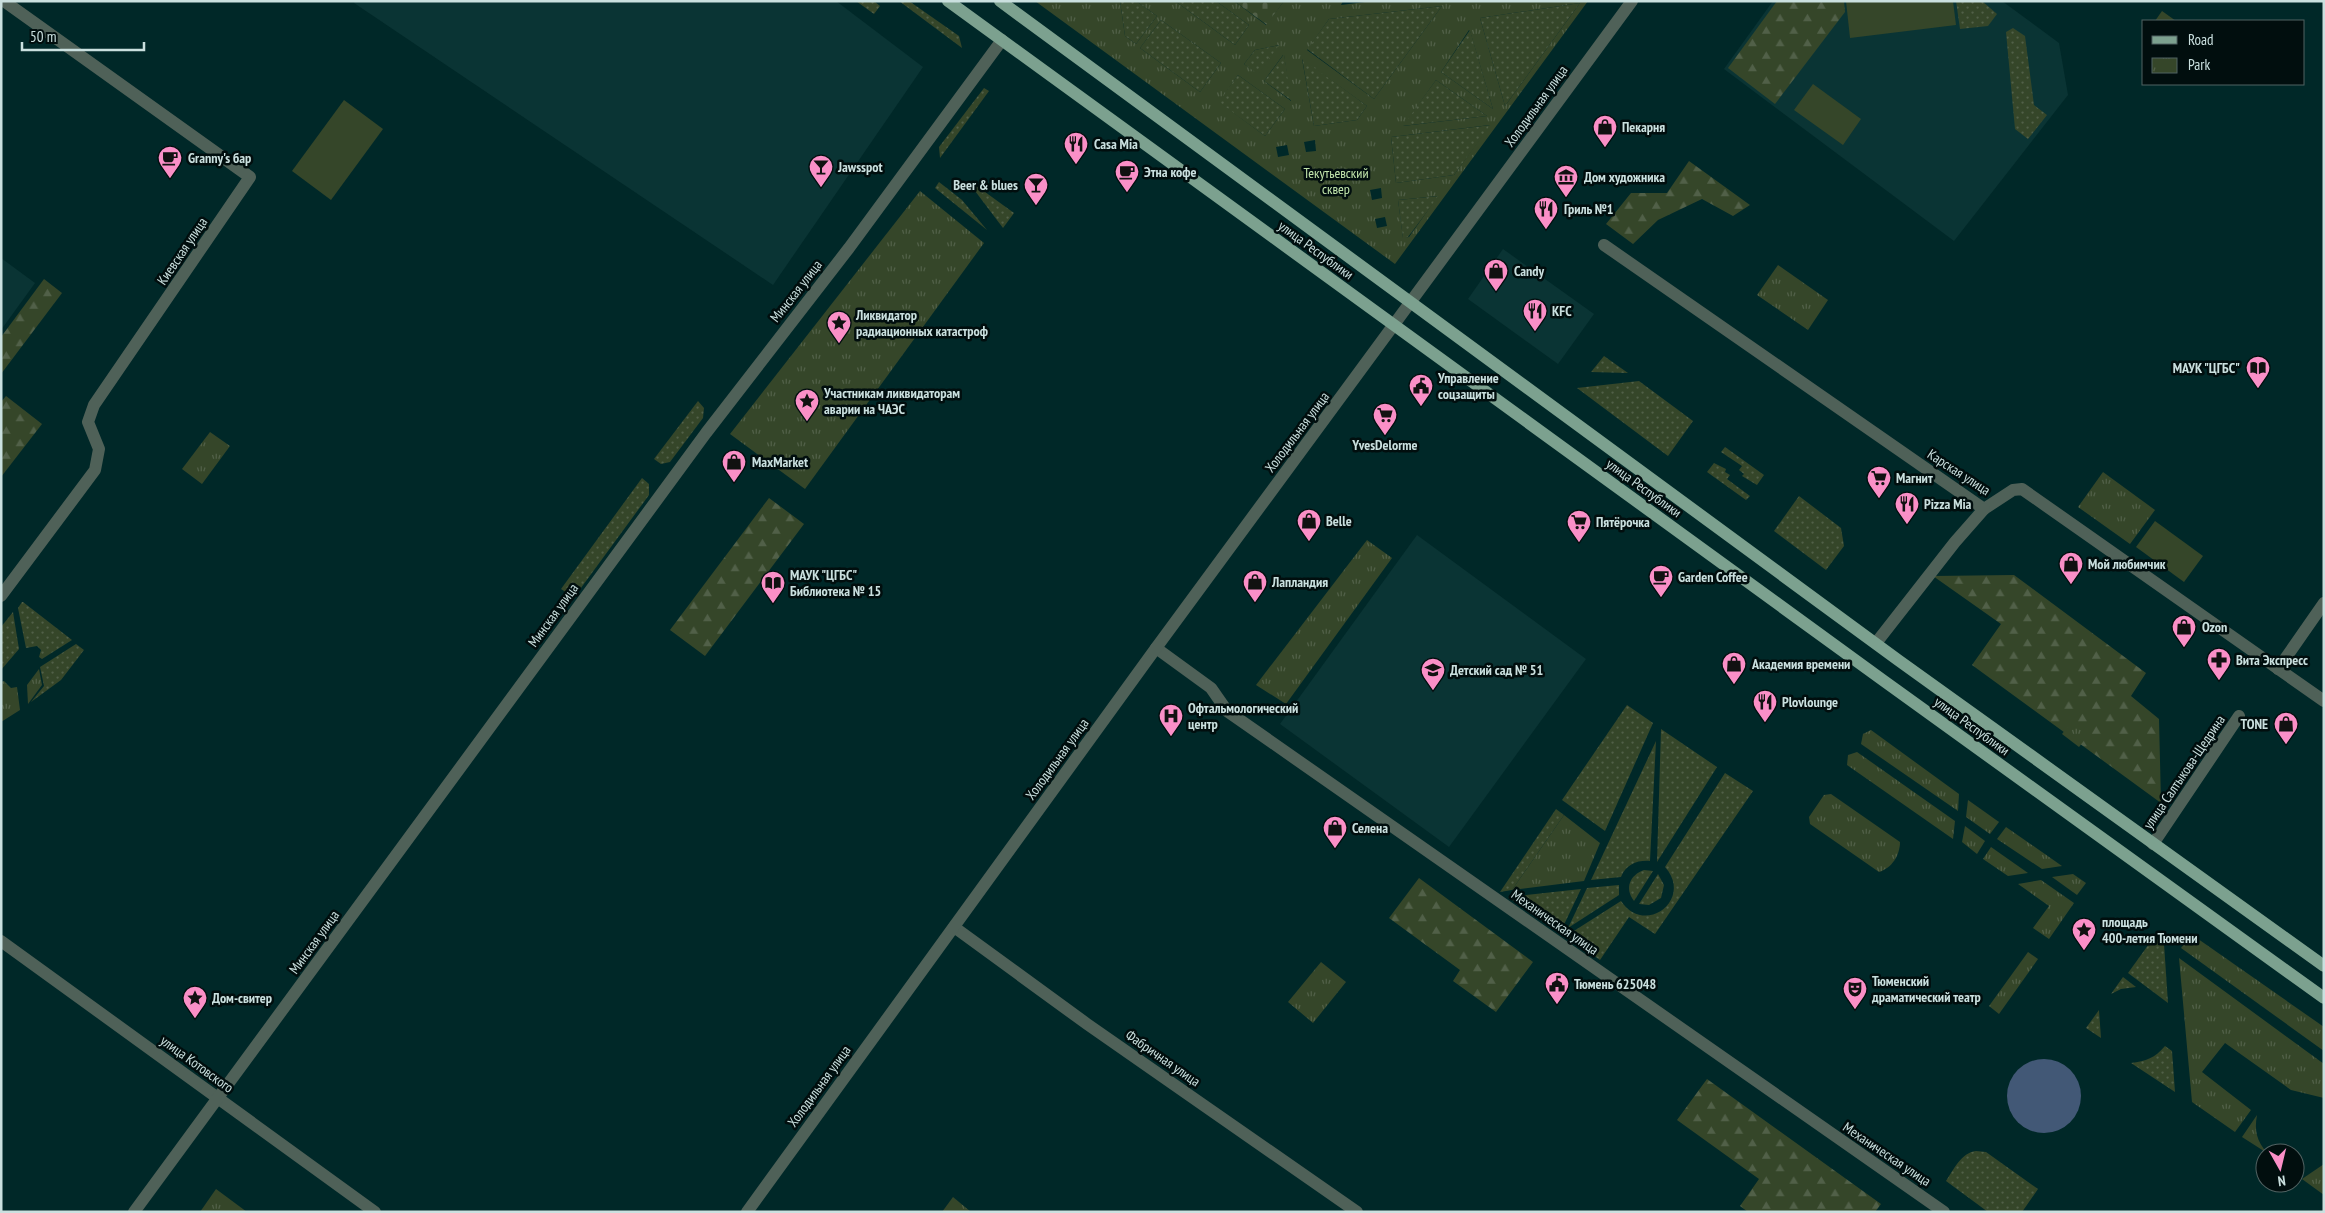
<svg xmlns="http://www.w3.org/2000/svg" width="2325" height="1213" font-family="'PT Sans Narrow',sans-serif">
	<style>
		.built { fill: #0a3434 }
		.grass { fill: url(#grass-dots) }
		.forest { fill: url(#forest-firs) }
		.cemetery { fill: url(#cemetery-stones) }
		.park { fill: url(#park-tufts); fill-rule: evenodd }
		.garden { fill: #354629 }
		.water { fill: #425876 }
		.lines { fill: none; stroke-linecap: round; stroke-linejoin: round }
		.minor { stroke: #4f6158; stroke-width: 12 }
		.tertiary { stroke: #4f6158; stroke-width: 12 }
		.primary { stroke: #7ca18f; stroke-width: 12 }
		.labels { text-anchor: middle; dominant-baseline: central; stroke-width: 5; stroke-linejoin: round; paint-order: stroke }
		.street-label { font-size: 14px; fill: #cae0df; stroke: #010e0e }
		.poi-label { font-size: 14px; font-weight: bold; fill: #cae0df; stroke: #010e0e; text-anchor: start }
		.park-label { font-size: 14px; fill: #c2e6ac; stroke: #010e0e }
	</style>
	<defs>
		<pattern id="grass-dots" width="8" height="8" patternUnits="userSpaceOnUse" patternTransform="scale(1.25)"><rect width="8" height="8" fill="#354629"/><path d="M2 2h.1M6 6h.1" fill="none" stroke="#516048" stroke-width="1.8" stroke-linecap="round"/></pattern>
		<pattern id="forest-firs" width="22" height="20" patternUnits="userSpaceOnUse" patternTransform="scale(1.25)"><rect width="22" height="20" fill="#354629"/><path d="M5 1l3.5 6h-7zM16 11l3.5 6h-7z" fill="#516048"/></pattern>
		<pattern id="cemetery-stones" width="16" height="16" patternUnits="userSpaceOnUse" patternTransform="scale(1.25)"><rect width="16" height="16" fill="#354629"/><path d="M2 7V4a2 2 0 0 1 4 0v3zM10 15v-3a2 2 0 0 1 4 0v3z" fill="#516048"/></pattern>
		<pattern id="park-tufts" width="24" height="20" patternUnits="userSpaceOnUse" patternTransform="scale(1.25)"><rect width="24" height="20" fill="#354629"/><path d="M3 7l-1-3M5 7V3M7 7l1-3M15 17l-1-3M17 17v-4M19 17l1-3" fill="none" stroke="#516048"/></pattern>
	</defs>
	<rect width="100%" height="100%" fill="#002828"/>
	<g class="built">
		<path d="M355,1H836L923,67L773,285L354,3Z"/>
		<path d="M1773,1H2002L2059,43L2068,95L1954,241L1724,69Z"/>
		<path d="M1503,249L1594,314L1558,364L1468,299Z"/>
		<path d="M1,258L35,283L1,330Z"/>
		<path d="M1417,535L1586,659L1449,847L1280,724Z"/>
	</g>
	<g class="grass">
		<path d="M856,1H874L880,6L874,14Z"/>
		<path d="M899,1H909L959,36L962,48Z"/>
		<path d="M1120,1H1136L1157,16L1136,44L1125,36Z"/>
		<path d="M1175,1H1216L1249,25L1235,45Z"/>
		<path d="M1956,1H1982L1997,14L1988,26L1960,29Z"/>
		<path d="M1580,3L1505,106L1480,18Z"/>
		<path d="M1442,6L1374,99L1307,49L1329,19Z"/>
		<path d="M1161,20L1221,63L1200,92L1140,48Z"/>
		<path d="M2013,28L2025,36L2034,105L2047,115L2028,139L2015,129L2006,32Z"/>
		<path d="M1470,30L1493,109L1441,72Z"/>
		<path d="M1280,45L1258,75L1244,64L1255,50Z"/>
		<path d="M1284,54L1292,101L1264,81Z"/>
		<path d="M1302,58L1367,106L1357,120L1314,126Z"/>
		<path d="M1238,75L1285,109L1265,136L1218,102Z"/>
		<path d="M1436,80L1487,116L1402,126Z"/>
		<path d="M984,88L989,91L940,158L939,147Z"/>
		<path d="M1491,125L1454,175L1396,183L1391,137Z"/>
		<path d="M939,182L962,200L987,230L935,188Z"/>
		<path d="M974,184L1014,213L1003,228L972,187Z"/>
		<path d="M1439,196L1408,237L1403,239L1398,200Z"/>
		<path d="M1604,356L1628,373L1591,372Z"/>
		<path d="M1639,381L1693,421L1668,456L1577,388Z"/>
		<path d="M698,401L704,408L703,418L670,462L661,464L654,459Z"/>
		<path d="M1725,447L1764,475L1757,485L1742,476L1744,474L1739,470L1742,466L1721,452Z"/>
		<path d="M1714,463L1726,469L1725,472L1730,475L1727,479L1750,496L1746,500L1707,472Z"/>
		<path d="M642,478L649,484V495L578,592L567,593L561,589Z"/>
		<path d="M1799,496L1841,528L1844,546L1826,570L1774,531Z"/>
		<path d="M22,602H23L72,640L42,659L39,657L41,650L37,646L26,648L18,608Z"/>
		<path d="M13,612L19,649L1,670V627Z"/>
		<path d="M76,644L84,650L61,680L31,702L44,686L40,667Z"/>
		<path d="M1627,705L1653,723L1605,831L1562,800Z"/>
		<path d="M1661,729L1717,767L1657,862Z"/>
		<path d="M1656,741L1650,861C1638,860 1626,864 1621,877L1591,880Z"/>
		<path d="M1725,773L1753,791L1655,934L1629,917L1600,960L1566,936L1621,901C1645,937 1694,899 1665,867Z"/>
		<path d="M1556,809L1564,815L1512,890L1500,892Z"/>
		<path d="M1644,870L1653,871L1634,901C1624,888 1630,875 1644,870Z"/>
		<path d="M1658,874L1664,885L1661,898L1649,905L1639,904Z"/>
		<path d="M1619,885V895L1568,928L1587,888Z"/>
		<path d="M1581,889L1560,933L1508,897Z"/>
		<path d="M2154,937L2164,944L2168,1003L2128,973Z"/>
		<path d="M2123,977L2136,987L2121,989L2111,994Z"/>
		<path d="M2099,1010L2101,1038L2086,1028Z"/>
		<path d="M2165,1046L2172,1051L2175,1092L2131,1063C2146,1061 2155,1058 2165,1046Z"/>
		<path d="M1976,1151L1986,1152L2038,1189L2022,1212H1988L1946,1181C1954,1169 1961,1153 1976,1151Z"/>
	</g>
	<g class="forest">
		<path d="M1777,1H1844L1845,12L1775,104L1728,68Z"/>
		<path d="M1689,161L1750,205L1733,216L1702,199L1658,220L1633,244L1606,224L1631,193H1667Z"/>
		<path d="M44,279L62,293L1,374V337Z"/>
		<path d="M6,396L42,424L1,477V402Z"/>
		<path d="M769,498L804,524L705,656L670,630Z"/>
		<path d="M2014,575L2146,673L2131,696L2159,719L2161,803L1972,665L2001,624L1933,576Z"/>
		<path d="M1419,878L1533,962L1496,1012L1453,981L1460,970L1389,918Z"/>
		<path d="M1707,1079L1881,1204L1875,1212H1748L1740,1206L1759,1179L1677,1120Z"/>
	</g>
	<path class="cemetery" d="M1234,1H1284L1267,25Z"/>
	<g class="park">
		<path d="M1035,1H1120L1125,36L1136,44L1157,16L1136,1H1175L1235,45L1249,25L1216,1H1234L1266,25L1284,1H1343L1341,5L1373,1H1588L1395,264ZM1580,3L1505,106L1480,18ZM1442,6L1374,99L1307,50L1329,19ZM1161,20L1221,63L1200,92L1140,48ZM1469,30L1470,31L1493,109L1441,72ZM1279,45L1258,74L1244,64L1255,50ZM1283,55H1284L1291,101L1264,81ZM1302,59L1367,106L1357,120L1314,126ZM1238,75L1285,109L1265,136L1219,102ZM1436,80L1487,116L1403,126ZM1490,125L1454,175L1396,183L1391,137ZM1315,140L1316,151L1306,152L1304,142ZM1287,145L1289,155L1278,157L1276,147ZM1381,188L1382,198L1372,200L1370,190ZM1438,196L1409,237L1403,238L1398,200ZM1385,217L1387,226L1377,228L1375,219Z"/>
		<path d="M2162,11L2176,21H2155Z"/>
		<path d="M920,191L984,243L805,489L730,434Z"/>
		<path d="M1778,265L1828,300L1808,330L1757,295Z"/>
		<path d="M210,432L230,446L202,484L182,469Z"/>
		<path d="M2103,472L2155,510L2130,544L2078,507Z"/>
		<path d="M1367,540L1392,558L1286,704L1256,685Z"/>
		<path d="M39,669L42,685L28,704L27,685Z"/>
		<path d="M4,681L11,688L17,687L20,710L1,722V682Z"/>
		<path d="M2073,720L2090,733L2079,747L2062,734Z"/>
		<path d="M1871,730L1959,794L1958,811L1861,744L1863,734Z"/>
		<path d="M1857,752L1955,821L1953,839L1847,765L1848,755Z"/>
		<path d="M1831,794L1900,842C1900,855 1892,868 1879,872L1810,824L1809,817L1824,795Z"/>
		<path d="M1968,800L1999,822L1990,834L1966,817Z"/>
		<path d="M1564,815L1600,843L1584,881L1512,890Z"/>
		<path d="M1965,826L1985,841L1977,854L1962,842Z"/>
		<path d="M2006,827L2062,866L2042,869L1997,839Z"/>
		<path d="M1991,847L2028,873L2008,876L1983,859Z"/>
		<path d="M2073,874L2086,883L2077,895L2052,877Z"/>
		<path d="M2041,880L2074,903L2049,939L2033,928L2049,906L2018,884Z"/>
		<path d="M2191,934L2324,1027V1051L2181,948Z"/>
		<path d="M2028,952L2038,959L1999,1014L1989,1006Z"/>
		<path d="M2179,958L2324,1064V1098L2291,1090L2225,1043L2202,1072L2251,1110L2235,1132L2192,1102Z"/>
		<path d="M1321,962L1346,982L1313,1023L1288,1002Z"/>
		<path d="M2257,1115C2254,1131 2257,1141 2267,1153L2242,1137Z"/>
		<path d="M2324,1164V1195L2302,1179Z"/>
		<path d="M216,1189L247,1212H200Z"/>
		<path d="M953,1197L971,1212H942Z"/>
	</g>
	<g class="garden">
		<path d="M1846,1H1953L1956,25L1850,38Z"/>
		<path d="M1813,84L1861,119L1843,145L1794,110Z"/>
		<path d="M344,100L383,129L331,200L292,171Z"/>
		<path d="M2155,521L2203,556L2184,582L2136,547Z"/>
	</g>
	<circle class="water" cx="2044" cy="1096" r="37"/>
	<g class="lines">
		<g class="minor">
			<path d="M1604,245L1984,509L2013,490L2022,489L2324,701"/>
			<path d="M1,596L95,470L99,449L88,422L94,405L250,177L4,1"/>
			<path d="M1876,643L1955,542L1984,509"/>
			<path d="M1156,648L1211,688L1227,711L1944,1212"/>
			<path d="M2278,669L2324,603"/>
			<path d="M2153,844L2239,716"/>
			<path d="M954,927L1087,1024L1357,1212"/>
			<path d="M1,941L375,1212"/>
			<path d="M134,1212L706,433L849,248L1002,40"/>
		</g>
		<path class="tertiary" d="M747,1212L1156,648L1632,1"/>
		<g class="primary">
			<path d="M948,1L1884,681L2324,998"/>
			<path d="M1000,1L1898,660L2324,966"/>
		</g>
	</g>
	<defs>
		<symbol id="shop-pin" viewBox="-11 -11 22 30"><path d="M0 17L-7.5 6A9.5 9.5 0 1 1 7.5 6Z" fill="#fa8fc7" stroke="#010e0e"/><path d="M-5-2.5h2.3a2.7 3.5 0 0 1 5.4 0H5L5.5 6h-11ZM-1.5-2.5h3a1.5 2.3 0 0 0-3 0Z" fill="#111"/></symbol>
		<symbol id="restaurant-pin" viewBox="-11 -11 22 30"><path d="M0 17L-7.5 6A9.5 9.5 0 1 1 7.5 6Z" fill="#fa8fc7" stroke="#010e0e"/><path d="M-5-6h1v4h1v-4h1v4h1v-4h1v5L-1.5 .5V6h-2V.5L-5-1ZM5-6V6H3V1.5H1.5Q1.5-4 5-6Z" fill="#111"/></symbol>
		<symbol id="cafe-pin" viewBox="-11 -11 22 30"><path d="M0 17L-7.5 6A9.5 9.5 0 1 1 7.5 6Z" fill="#fa8fc7" stroke="#010e0e"/><path d="M-5.5-4.5H6V0H3Q3 3.5 0 3.5H-2.5Q-5.5 3.5-5.5 0ZM3-3.2v2h1.7v-2ZM-6 4.5H4V6H-6Z" fill="#111"/></symbol>
		<symbol id="bar-pin" viewBox="-11 -11 22 30"><path d="M0 17L-7.5 6A9.5 9.5 0 1 1 7.5 6Z" fill="#fa8fc7" stroke="#010e0e"/><path d="M-6-5H6L.8 .8V4.5H3.5V6h-7V4.5H-.8V.8Z" fill="#111"/></symbol>
		<symbol id="museum-pin" viewBox="-11 -11 22 30"><path d="M0 17L-7.5 6A9.5 9.5 0 1 1 7.5 6Z" fill="#fa8fc7" stroke="#010e0e"/><path d="M0-6L6-3V-2H-6V-3ZM-5-1h2V3h-2ZM-1-1h2V3h-2ZM3-1h2V3H3ZM-6 4H6V6H-6Z" fill="#111"/></symbol>
		<symbol id="sight-pin" viewBox="-11 -11 22 30"><path d="M0 17L-7.5 6A9.5 9.5 0 1 1 7.5 6Z" fill="#fa8fc7" stroke="#010e0e"/><path d="M0-6L1.8-2.2L6-1.7L2.9 1.2L3.7 5.4L0 3.3L-3.7 5.4L-2.9 1.2L-6-1.7L-1.8-2.2Z" fill="#111"/></symbol>
		<symbol id="library-pin" viewBox="-11 -11 22 30"><path d="M0 17L-7.5 6A9.5 9.5 0 1 1 7.5 6Z" fill="#fa8fc7" stroke="#010e0e"/><path d="M-6-4Q-3-5.5-.7-3.5V5Q-3 3-6 4ZM6-4Q3-5.5 .7-3.5V5Q3 3 6 4Z" fill="#111"/></symbol>
		<symbol id="civic-pin" viewBox="-11 -11 22 30"><path d="M0 17L-7.5 6A9.5 9.5 0 1 1 7.5 6Z" fill="#fa8fc7" stroke="#010e0e"/><path d="M-.6-6.5H3V-4.5H.6V-3L4-1V1h2V6H-6V1h2V-1L-.6-3ZM-1.2 2.5V6h2.4V2.5Z" fill="#111"/></symbol>
		<symbol id="supermarket-pin" viewBox="-11 -11 22 30"><path d="M0 17L-7.5 6A9.5 9.5 0 1 1 7.5 6Z" fill="#fa8fc7" stroke="#010e0e"/><path d="M-6-5.5h2.5l.6 2H6L4.5 2H-2.5L-4.4-4H-6ZM-1.5 3.2a1.3 1.3 0 1 0 .1 0ZM3 3.2a1.3 1.3 0 1 0 .1 0Z" fill="#111"/></symbol>
		<symbol id="pharmacy-pin" viewBox="-11 -11 22 30"><path d="M0 17L-7.5 6A9.5 9.5 0 1 1 7.5 6Z" fill="#fa8fc7" stroke="#010e0e"/><path d="M-2-6h4v4h4v4h-4v4h-4v-4h-4v-4h4Z" fill="#111"/></symbol>
		<symbol id="school-pin" viewBox="-11 -11 22 30"><path d="M0 17L-7.5 6A9.5 9.5 0 1 1 7.5 6Z" fill="#fa8fc7" stroke="#010e0e"/><path d="M0-5L7-2L0 1L-7-2ZM-4 1L0 2.5L4 1V4Q0 6-4 4Z" fill="#111"/></symbol>
		<symbol id="hospital-pin" viewBox="-11 -11 22 30"><path d="M0 17L-7.5 6A9.5 9.5 0 1 1 7.5 6Z" fill="#fa8fc7" stroke="#010e0e"/><path d="M-5-5h3v3.5h4V-5h3V5h-3V1.5h-4V5h-3Z" fill="#111"/></symbol>
		<symbol id="theatre-pin" viewBox="-11 -11 22 30"><path d="M0 17L-7.5 6A9.5 9.5 0 1 1 7.5 6Z" fill="#fa8fc7" stroke="#010e0e"/><path d="M-5-5.5Q0-4 5-5.5V0Q5 5 0 6Q-5 5-5 0ZM-3.3-2.5H-1v1.5H-3.3ZM1-2.5H3.3v1.5H1ZM-2.8 1Q0 5.5 2.8 1Z" fill="#111"/></symbol>
	</defs>
	<g fill-rule="evenodd">
		<use href="#shop-pin" x="1591" y="113" width="28" height="38"/>
		<use href="#restaurant-pin" x="1062" y="130" width="28" height="38"/>
		<use href="#cafe-pin" x="156" y="144" width="28" height="38"/>
		<use href="#bar-pin" x="807" y="153" width="28" height="38"/>
		<use href="#cafe-pin" x="1113" y="158" width="28" height="38"/>
		<use href="#museum-pin" x="1552" y="163" width="28" height="38"/>
		<use href="#bar-pin" x="1022" y="171" width="28" height="38"/>
		<use href="#restaurant-pin" x="1532" y="195" width="28" height="38"/>
		<use href="#shop-pin" x="1482" y="257" width="28" height="38"/>
		<use href="#restaurant-pin" x="1521" y="297" width="28" height="38"/>
		<use href="#sight-pin" x="825" y="309" width="28" height="38"/>
		<use href="#library-pin" x="2244" y="354" width="28" height="38"/>
		<use href="#civic-pin" x="1407" y="372" width="28" height="38"/>
		<use href="#sight-pin" x="793" y="387" width="28" height="38"/>
		<use href="#supermarket-pin" x="1371" y="401" width="28" height="38"/>
		<use href="#shop-pin" x="720" y="448" width="28" height="38"/>
		<use href="#supermarket-pin" x="1865" y="464" width="28" height="38"/>
		<use href="#restaurant-pin" x="1893" y="490" width="28" height="38"/>
		<use href="#shop-pin" x="1295" y="507" width="28" height="38"/>
		<use href="#supermarket-pin" x="1565" y="508" width="28" height="38"/>
		<use href="#shop-pin" x="2057" y="550" width="28" height="38"/>
		<use href="#cafe-pin" x="1647" y="563" width="28" height="38"/>
		<use href="#shop-pin" x="1241" y="568" width="28" height="38"/>
		<use href="#library-pin" x="759" y="569" width="28" height="38"/>
		<use href="#shop-pin" x="2170" y="613" width="28" height="38"/>
		<use href="#pharmacy-pin" x="2205" y="646" width="28" height="38"/>
		<use href="#shop-pin" x="1720" y="650" width="28" height="38"/>
		<use href="#school-pin" x="1419" y="656" width="28" height="38"/>
		<use href="#restaurant-pin" x="1751" y="688" width="28" height="38"/>
		<use href="#hospital-pin" x="1157" y="702" width="28" height="38"/>
		<use href="#shop-pin" x="2272" y="710" width="28" height="38"/>
		<use href="#shop-pin" x="1321" y="814" width="28" height="38"/>
		<use href="#sight-pin" x="2070" y="916" width="28" height="38"/>
		<use href="#civic-pin" x="1543" y="970" width="28" height="38"/>
		<use href="#theatre-pin" x="1841" y="975" width="28" height="38"/>
		<use href="#sight-pin" x="181" y="984" width="28" height="38"/>
	</g>
	<g class="labels">
		<g class="street-label">
			<text transform="translate(1536 106) rotate(-54)">Холодильная улица</text>
			<text transform="translate(1316 250) rotate(36)">улица Республики</text>
			<text transform="translate(182 251) rotate(-56)">Киевская улица</text>
			<text transform="translate(796 291) rotate(-52)">Минская улица</text>
			<text transform="translate(1297 432) rotate(-53)">Холодильная улица</text>
			<text transform="translate(1959 472) rotate(33)">Карская улица</text>
			<text transform="translate(1644 488) rotate(36)">улица Республики</text>
			<text transform="translate(553 615) rotate(-54)">Минская улица</text>
			<text transform="translate(1972 726) rotate(36)">улица Республики</text>
			<text transform="translate(1057 759) rotate(-54)">Холодильная улица</text>
			<text transform="translate(2184 772) rotate(-56)">улица Салтыкова-Щедрина</text>
			<text transform="translate(1555 922) rotate(35)">Механическая улица</text>
			<text transform="translate(314 942) rotate(-54)">Минская улица</text>
			<text transform="translate(1163 1058) rotate(35)">Фабричная улица</text>
			<text transform="translate(197 1064) rotate(36)">улица Котовского</text>
			<text transform="translate(819 1086) rotate(-54)">Холодильная улица</text>
			<text transform="translate(1887 1154) rotate(34)">Механическая улица</text>
		</g>
		<g class="poi-label">
			<text x="1622" y="127">Пекарня</text>
			<text x="1094" y="144">Casa Mia</text>
			<text x="188" y="158">Granny's бар</text>
			<text x="838" y="167">Jawsspot</text>
			<text x="1144" y="172">Этна кофе</text>
			<text x="1584" y="177">Дом художника</text>
			<text x="1018" y="185" text-anchor="end">Beer &amp; blues</text>
			<text x="1564" y="209">Гриль №1</text>
			<text x="1514" y="271">Candy</text>
			<text x="1552" y="311">KFC</text>
			<text x="856" y="315">Ликвидатор<tspan x="856" dy="16">радиационных катастроф</tspan></text>
			<text x="2240" y="368" text-anchor="end">МАУК "ЦГБС"</text>
			<text x="1438" y="378">Управление<tspan x="1438" dy="16">соцзащиты</tspan></text>
			<text x="824" y="393">Участникам ликвидаторам<tspan x="824" dy="16">аварии на ЧАЭС</tspan></text>
			<text x="1385" y="445" text-anchor="middle">YvesDelorme</text>
			<text x="752" y="462">MaxMarket</text>
			<text x="1896" y="478">Магнит</text>
			<text x="1924" y="504">Pizza Mia</text>
			<text x="1326" y="521">Belle</text>
			<text x="1596" y="522">Пятёрочка</text>
			<text x="2088" y="564">Мой любимчик</text>
			<text x="790" y="575">МАУК "ЦГБС"<tspan x="790" dy="16">Библиотека № 15</tspan></text>
			<text x="1678" y="577">Garden Coffee</text>
			<text x="1272" y="582">Лапландия</text>
			<text x="2202" y="627">Ozon</text>
			<text x="2236" y="660">Вита Экспресс</text>
			<text x="1752" y="664">Академия времени</text>
			<text x="1450" y="670">Детский сад № 51</text>
			<text x="1782" y="702">Plovlounge</text>
			<text x="1188" y="708">Офтальмологический<tspan x="1188" dy="16">центр</tspan></text>
			<text x="2268" y="724" text-anchor="end">TONE</text>
			<text x="1352" y="828">Селена</text>
			<text x="2102" y="922">площадь<tspan x="2102" dy="16">400-летия Тюмени</tspan></text>
			<text x="1872" y="981">Тюменский<tspan x="1872" dy="16">драматический театр</tspan></text>
			<text x="1574" y="984">Тюмень 625048</text>
			<text x="212" y="998">Дом-свитер</text>
		</g>
		<g class="park-label">
			<text x="1336" y="173">Текутьевский<tspan x="1336" dy="16">сквер</tspan></text>
		</g>
	</g>
	<rect width="2325" height="1213" fill="none" stroke="#cae0df" stroke-width="5"/>
	<rect x="2142" y="20" width="162" height="65" fill="#010e0e" stroke="#516262"/>
	<rect x="2152" y="36" width="25" height="8" fill="#7ca18f" stroke="#516262"/>
	<text x="2188" y="45" font-size="15" fill="#cae0df">Road</text>
	<rect x="2152" y="58" width="25" height="15" fill="url(#park-tufts)" stroke="#516262"/>
	<text x="2188" y="70" font-size="15" fill="#cae0df">Park</text>
	<g transform="translate(2280 1168) rotate(172)"><circle r="24" fill="#010e0e" stroke="#516262"/>
	<path d="M0-4L9 19L0 12L-9 19Z" fill="#fa8fc7"/>
	<text y="-8" font-size="14" font-weight="bold" text-anchor="middle" fill="#cae0df">N</text>
	</g>
	<path d="M22 42v8h122v-8" fill="none" stroke="#cae0df" stroke-width="2.5"/>
	<text x="30" y="42" font-size="15" fill="#cae0df" stroke="#010e0e" stroke-width="4" paint-order="stroke">50 m</text>
</svg>
